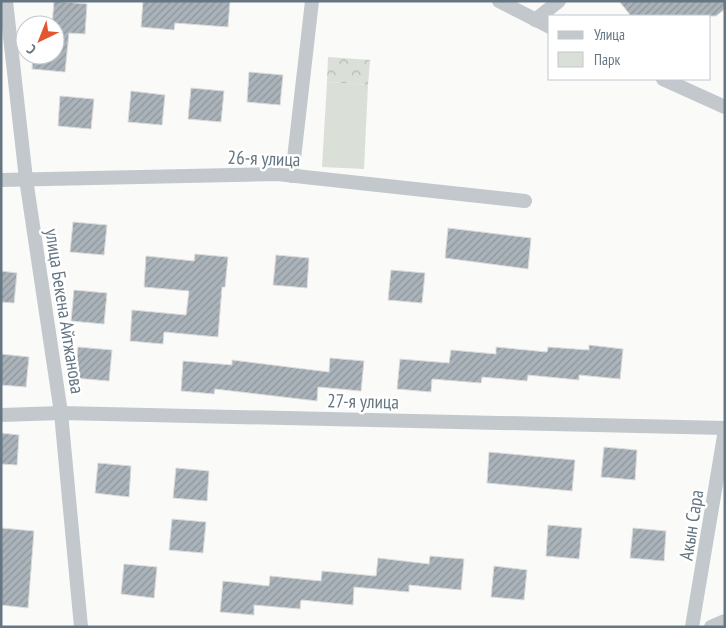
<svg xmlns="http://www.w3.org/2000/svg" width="726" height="628" font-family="'PT Sans Narrow',sans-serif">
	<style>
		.green { fill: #dadfd7 }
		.park { fill: url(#park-crowns) }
		.building { fill: url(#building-hatch); stroke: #dcdcda }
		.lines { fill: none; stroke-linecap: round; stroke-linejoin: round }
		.street { stroke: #c3c8cc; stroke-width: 14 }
		.labels { text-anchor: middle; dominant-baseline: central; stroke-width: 5; stroke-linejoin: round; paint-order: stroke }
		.street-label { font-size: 19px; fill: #657683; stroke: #fff }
	</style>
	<defs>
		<pattern id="park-crowns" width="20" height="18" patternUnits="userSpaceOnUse" patternTransform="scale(1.25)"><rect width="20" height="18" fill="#dadfd7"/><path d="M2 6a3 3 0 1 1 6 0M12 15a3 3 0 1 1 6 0" fill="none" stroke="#b4b9b4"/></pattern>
		<pattern id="building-hatch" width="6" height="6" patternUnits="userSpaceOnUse" patternTransform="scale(1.25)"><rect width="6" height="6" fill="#aab3b9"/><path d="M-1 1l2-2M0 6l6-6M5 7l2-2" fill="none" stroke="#8e969c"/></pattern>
	</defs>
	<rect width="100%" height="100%" fill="#fafaf8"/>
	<path class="green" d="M327,82L368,85L364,169L322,167Z"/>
	<path class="park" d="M328,57L370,60L368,85L327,82Z"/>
	<g class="building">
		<path d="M54,1L87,4L85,34L69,33L65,72L32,69L33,55H55V25H52Z"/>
		<path d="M143,1H230L228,27L175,23L174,30L141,27Z"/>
		<path d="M619,1H725V9L716,16H631Z"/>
		<path d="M249,72L283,75L280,105L247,102Z"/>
		<path d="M191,88L224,91L221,122L188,119Z"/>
		<path d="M131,91L165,95L162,125L128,122Z"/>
		<path d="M60,96L94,99L91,129L58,126Z"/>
		<path d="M73,222L107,225L104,255L70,252Z"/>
		<path d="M448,228L531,238L528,269L445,258Z"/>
		<path d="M195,254L228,257L225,287H222L218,337L164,332L163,344L130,341L132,310L186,315L189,291L144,287L146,256L194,261Z"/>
		<path d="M276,255L309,258L307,288L273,285Z"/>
		<path d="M391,270L425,273L422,303L388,300Z"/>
		<path d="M1,271L17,273L14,303L1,302Z"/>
		<path d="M74,290L107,293L104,324L71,321Z"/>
		<path d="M589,345L623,349L620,379L579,375V380L528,375L527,381L482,377L481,383L432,379L431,392L397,389L400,359L449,363L451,350L496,354V347L547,352L548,347L589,350Z"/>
		<path d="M78,347L112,350L109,381L75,378Z"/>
		<path d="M1,354L29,357L26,387L1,385Z"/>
		<path d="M330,358L364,361L361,391L318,387L317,401L215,389L214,394L181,391L183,361L232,365V360L329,372Z"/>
		<path d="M1,433L19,435L17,465L1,464Z"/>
		<path d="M604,447L637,450L635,480L601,477Z"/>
		<path d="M489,452L575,460L572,491L487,483Z"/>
		<path d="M98,463L131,466L129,497L95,493Z"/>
		<path d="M176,468L209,471L207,501L173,498Z"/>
		<path d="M172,519L206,522L203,553L169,550Z"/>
		<path d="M548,525L582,528L579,559L546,556Z"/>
		<path d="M1,528L34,531L28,608L1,605Z"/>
		<path d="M633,528L666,531L664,561L630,558Z"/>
		<path d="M430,556L464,559L461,590L409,585V592L354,587L353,605L301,600L300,609L254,605V615L220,612L223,581L269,586L270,576L321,581L322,571L376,576L378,558L429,564Z"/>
		<path d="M124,564L157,567L154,598L121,594Z"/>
		<path d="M494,566L527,570L524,600L491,597Z"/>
	</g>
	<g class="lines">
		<g class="street">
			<path d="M6,1L26,179L61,413L81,627"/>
			<path d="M499,1L550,27"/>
			<path d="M535,20L559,1"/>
			<path d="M663,79L725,107"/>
			<path d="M292,176L312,1"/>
			<path d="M1,180L277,174L525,201"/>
			<path d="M1,415L61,413L725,428"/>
			<path d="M692,627L725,430"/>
			<path d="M711,627L725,621"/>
		</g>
	</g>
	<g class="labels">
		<g class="street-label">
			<text transform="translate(264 158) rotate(2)">26-я улица</text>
			<text transform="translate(65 311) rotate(81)">улица Бекена Айтжанова</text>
			<text transform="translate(363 401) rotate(1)">27-я улица</text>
			<text transform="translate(691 525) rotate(-81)">Акын Сара</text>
		</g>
	</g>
	<rect width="726" height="628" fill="none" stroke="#657683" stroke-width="5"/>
	<rect x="548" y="15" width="162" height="65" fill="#ffffff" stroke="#c1c8cd"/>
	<rect x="558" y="31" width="25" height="8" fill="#c3c8cc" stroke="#c1c8cd"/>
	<text x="594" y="40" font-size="15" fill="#657683">Улица</text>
	<rect x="558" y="52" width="25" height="15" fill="#dadfd7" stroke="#c1c8cd"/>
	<text x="594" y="65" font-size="15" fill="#657683">Парк</text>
	<g transform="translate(40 40) rotate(223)"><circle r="24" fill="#ffffff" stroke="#c1c8cd"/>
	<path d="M0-4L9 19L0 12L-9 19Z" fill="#e4572e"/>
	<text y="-8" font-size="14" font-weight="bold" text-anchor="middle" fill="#657683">С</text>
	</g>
</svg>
